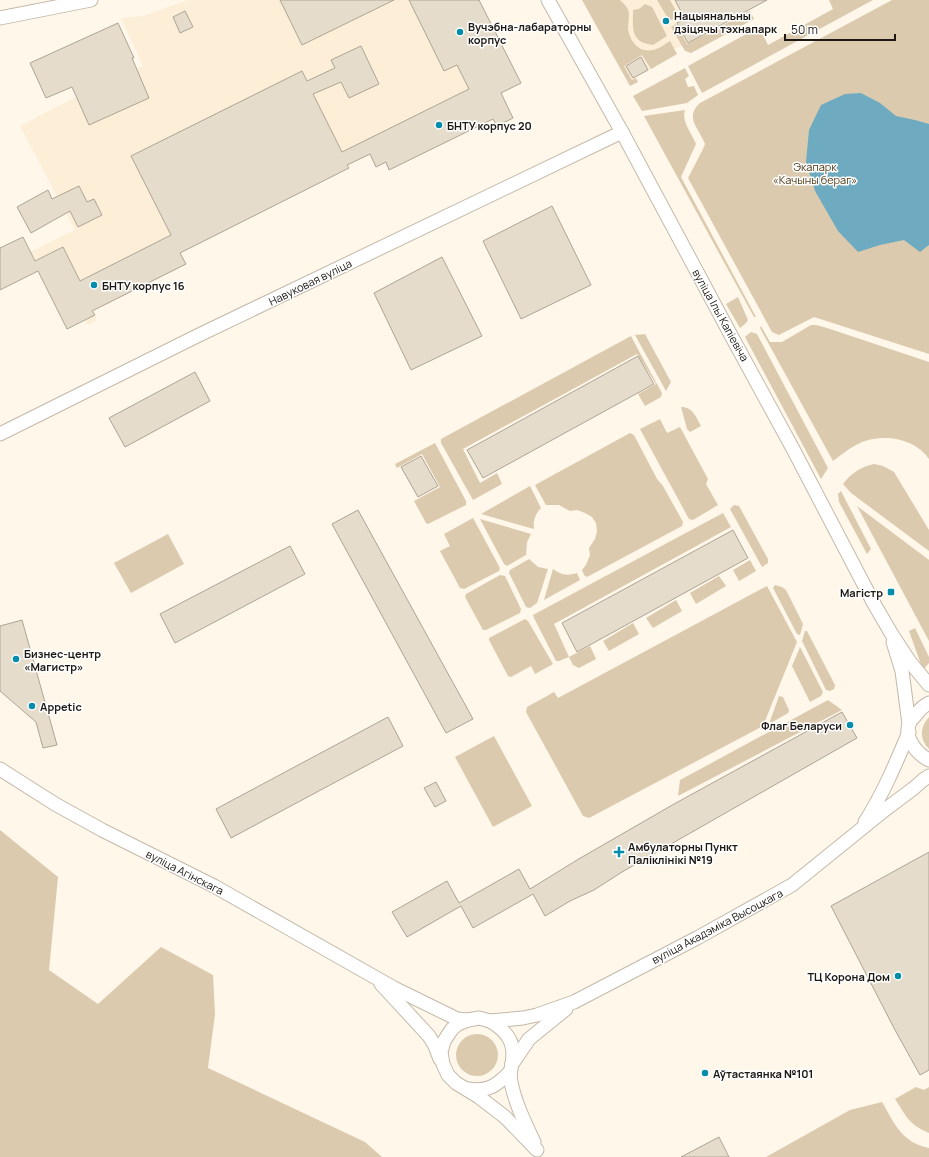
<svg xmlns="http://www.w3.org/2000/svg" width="929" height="1157" font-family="Manrope,sans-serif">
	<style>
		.built { fill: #fceed7 }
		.green { fill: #dccaae }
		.water { fill: #6eabc0 }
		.building { fill: #e5dccc; stroke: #ada495 }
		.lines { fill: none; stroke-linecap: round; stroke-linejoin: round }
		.street-casing { stroke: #c3b9aa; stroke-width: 15 }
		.street { stroke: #fff; stroke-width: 13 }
		.poi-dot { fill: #048cab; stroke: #fff; stroke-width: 1.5 }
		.labels { text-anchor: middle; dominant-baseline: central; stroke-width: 3; stroke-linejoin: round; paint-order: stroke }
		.poi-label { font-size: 11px; font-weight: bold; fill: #1c1813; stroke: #fff; text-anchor: start }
		.park-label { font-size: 11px; fill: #4f3a15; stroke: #fff }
		.street-label { font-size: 11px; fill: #1c1813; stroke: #fff }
	</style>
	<rect width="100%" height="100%" fill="#fff7ea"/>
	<g class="built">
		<path d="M188,0H479L521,83L497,96L500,101L504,99L513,118L497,126L493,119L389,170L386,162L376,167L370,155L348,165L349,168L180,252L186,264L93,311L97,320L88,325L85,320L67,329L38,271L30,252L75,230L20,126L72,99L143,66L121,18L143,16Z"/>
		<path d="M592,0H767L688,43L674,49L677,54L632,80L622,63Z"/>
	</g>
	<g class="green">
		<path d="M582,0H620C624,4 628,7 629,13C629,18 628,24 628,29C630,42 639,53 653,50C659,49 665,44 670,41L677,54L651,69L642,55L624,66L632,80L636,78L638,82L630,86Z"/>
		<path d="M657,0H670L676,11V16L672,20H669Z"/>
		<path d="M829,0H873L702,93L688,66L759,27L768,45L833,9Z"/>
		<path d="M892,0H929V354L814,317L779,335L772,332L688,178L703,149L705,144C699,128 684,118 700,103Z"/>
		<path d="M645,4L652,7L667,36L653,45C630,42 633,29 633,10L639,9Z"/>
		<path d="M750,11L754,19L691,53L685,51L671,27L676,24L687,44Z"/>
		<path d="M685,68L689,76L685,79L688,87L694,86L698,95L687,103L642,111L633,96Z"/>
		<path d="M685,110C681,121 692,134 696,144L681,177L756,317H754L644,116Z"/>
		<path d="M738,297L748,320L746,323L740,328L726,304Z"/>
		<path d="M811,325H816L827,328L929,362V459C915,437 878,432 856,445C848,449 840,456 833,461L760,328L761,326L770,342H782Z"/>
		<path d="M751,332L757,334L828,468L821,479L745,337Z"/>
		<path d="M645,334L671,382L666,391L635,335Z"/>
		<path d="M631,336L640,353L662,393L661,397L645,406L638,394L656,384L637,354L463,449L480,483L497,473L502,484L473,500L441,443V439Z"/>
		<path d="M681,407C693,407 696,417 701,426L690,432L687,429Z"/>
		<path d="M660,419L667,433L680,427L708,479L706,484L718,505L693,520L689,519L640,429Z"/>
		<path d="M630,433L634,435L657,479L663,486L683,522L682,526L587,577L584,575L582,570L586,565L590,555L589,548L595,539L597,531L596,523L592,517L585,513L577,510L570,511L559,505H546L535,485Z"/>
		<path d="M435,443L466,501V505L428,524L426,523L414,501L440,487L422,454L397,468L395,464Z"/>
		<path d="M874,464L883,466L894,472L929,530V551L851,493L843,484C851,473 861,467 874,464Z"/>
		<path d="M530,486L541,508C535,514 533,521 534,529L481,514Z"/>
		<path d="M841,491L871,549L867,554L839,502L838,494Z"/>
		<path d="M734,505L739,506L768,559V563L762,567L730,509Z"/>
		<path d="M857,506L929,560V641Z"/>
		<path d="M723,513L731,527L554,624L569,657L590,646L596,659L579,668L573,665L569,657L559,661H556L534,618L533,615Z"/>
		<path d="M473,518L500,568L499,571L464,589L460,588L440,551L450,546L444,534Z"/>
		<path d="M480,519L531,534L527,542L526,555L507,566L504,564Z"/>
		<path d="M168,534L184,564L131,593L114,563Z"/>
		<path d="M529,559L538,567L548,569L537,603L530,608L526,607L509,573L510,570Z"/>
		<path d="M750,560L756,571L739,581L733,570Z"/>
		<path d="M553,569C561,575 567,576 577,573L580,580L544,600Z"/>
		<path d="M500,575L505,576L521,609L520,613L486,630H483L465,597L466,594Z"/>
		<path d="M719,576L726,586L696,604L690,593Z"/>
		<path d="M775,585L782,587L786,590L803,624L800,635L797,634L773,588Z"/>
		<path d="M767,586L797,642L763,726L589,818L583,816L526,712L527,707L554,692L558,698Z"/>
		<path d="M676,600L682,611L653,628L646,618Z"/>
		<path d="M525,619L528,621L553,664L535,674L531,666L511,677L508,676L489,640V638Z"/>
		<path d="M633,623L639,634L609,651L603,641Z"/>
		<path d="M915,628L929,657V663L923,670L909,631Z"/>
		<path d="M805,631H807L835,685L834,689L830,691L826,690L802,641Z"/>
		<path d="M800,647L823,692L821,696L810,702L792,666Z"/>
		<path d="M779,696L783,697L789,710L788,713L771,723L770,721Z"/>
		<path d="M828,700L842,710L678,796L680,780Z"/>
		<path d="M929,717V749C919,739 920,727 929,717Z"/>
		<path d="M494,736L532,806L493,827L455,757Z"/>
		<path d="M0,830L58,877L49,970L98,1004L161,947L213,975L215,1014L208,1068L365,1142L382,1157H0Z"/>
		<circle cx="477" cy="1055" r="21"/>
		<path d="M916,1087L924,1090L929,1087V1133C908,1124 907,1117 895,1099Z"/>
		<path d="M882,1102C895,1124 901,1142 929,1148V1157H766L850,1110Z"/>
	</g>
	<path class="water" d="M861,93L880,103L896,116L915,120L929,124V245L920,252L904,240L880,245L858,252L838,231L815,191L806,162L809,130L821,105L845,94Z"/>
	<g class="building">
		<path d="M280,0H394L302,45Z"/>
		<path d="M409,0H479L521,83L501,93L513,118L497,126L493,119L389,170L386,162L376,167L370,154L347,165L349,168L180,253L186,264L92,311L95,315L67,329L38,271L0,290V248L23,237L35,261L63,247L80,281L171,235L131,156L302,71L307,81L335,68L331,60L361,46L379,84L349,98L341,82L313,94L342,152L469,89L457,65L444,71Z"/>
		<path d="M675,0H767L688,43L677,23L685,19Z"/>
		<path d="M185,11L193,27L180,33L173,17Z"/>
		<path d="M118,23L134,58H132L149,98L89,125L72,87L46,98L30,63Z"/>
		<path d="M641,57L648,70L633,78L626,66Z"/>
		<path d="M79,186L87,202L94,199L102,215L78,227L70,211L31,233L17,207L48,190L52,199Z"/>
		<path d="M552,206L591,285L521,319L483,241Z"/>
		<path d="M442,257L482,336L411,370L374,293Z"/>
		<path d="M638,356L654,384L483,478L467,450Z"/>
		<path d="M195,372L210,401L125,447L109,418Z"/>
		<path d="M421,456L438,486L418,497L401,467Z"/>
		<path d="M358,510L473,719L446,733L332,524Z"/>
		<path d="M733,530L748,558L577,652L562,623Z"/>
		<path d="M290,546L305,574L175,643L160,614Z"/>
		<path d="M22,620L57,745L43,748L36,722L0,691V626Z"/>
		<path d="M842,712L857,738L622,872L594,890L570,901L545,916L533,894L473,928L461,906L407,937L392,912L447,881L459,903L519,869L530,889L577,860L674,804Z"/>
		<path d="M388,717L403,746L231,838L216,809Z"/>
		<path d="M436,782L446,801L435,807L424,788Z"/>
		<path d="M929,852V1070L920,1075L895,1030L831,906Z"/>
		<path d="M719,1137L729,1157H681Z"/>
	</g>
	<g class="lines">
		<defs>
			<g id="street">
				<path d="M548,0L622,132L733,339L793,449L873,602L891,633L910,662L929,685"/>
				<path d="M0,18L91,0"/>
				<path d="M0,434L197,336L622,132"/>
				<path d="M893,642L902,671L909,724"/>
				<path d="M929,703C923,706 919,710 915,716C913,718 910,721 909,724C904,738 917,754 929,760"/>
				<path d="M0,769L55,804L102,830L214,886L394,988L447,1014L457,1019L468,1020"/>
				<path d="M865,822C883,794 896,763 909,732"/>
				<path d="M381,984L429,1036L435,1046L440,1059"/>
				<path d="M490,1021C507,1031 516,1043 512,1063C511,1071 509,1074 511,1082C515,1103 525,1123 534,1142"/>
				<path d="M512,1064L529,1039L566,1009"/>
				<path d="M468,1089C488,1092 496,1086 510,1072"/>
				<path d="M537,1150L505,1117L479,1097L456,1083L448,1075L443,1064L441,1052L444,1041L452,1029L458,1024L468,1020L479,1018L490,1021L523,1018L537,1015L574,1002L697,938L792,885L886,809L914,788L923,780L929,776"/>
			</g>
		</defs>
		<use href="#street" class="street-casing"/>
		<use href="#street" class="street"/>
	</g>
	<g class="poi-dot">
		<circle cx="666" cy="21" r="4"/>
		<circle cx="460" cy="32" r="4"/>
		<circle cx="439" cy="125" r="4"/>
		<circle cx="94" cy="285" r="4"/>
		<rect x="887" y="588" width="8" height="8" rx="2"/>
		<circle cx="16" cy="659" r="4"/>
		<circle cx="32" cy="706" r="4"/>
		<circle cx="850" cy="725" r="4"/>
		<path d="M617 846h4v4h4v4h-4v4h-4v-4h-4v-4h4z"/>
		<circle cx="898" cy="976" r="4"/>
		<circle cx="705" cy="1073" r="4"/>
	</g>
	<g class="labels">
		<g class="poi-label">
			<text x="674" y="15">Нацыянальны<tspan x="674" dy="13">дзіцячы тэхнапарк</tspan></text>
			<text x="468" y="26">Вучэбна-лабараторны<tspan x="468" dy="13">корпус</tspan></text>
			<text x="447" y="125">БНТУ корпус 20</text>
			<text x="102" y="285">БНТУ корпус 16</text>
			<text x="883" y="592" text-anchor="end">Магістр</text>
			<text x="24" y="653">Бизнес-центр<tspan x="24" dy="13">«Магистр»</tspan></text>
			<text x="40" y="706">Appetic</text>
			<text x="842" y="725" text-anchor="end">Флаг Беларуси</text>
			<text x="628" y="846">Амбулаторны Пункт<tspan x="628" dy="13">Паліклінікі №19</tspan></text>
			<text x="890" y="976" text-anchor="end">ТЦ Корона Дом</text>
			<text x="713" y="1073">Аўтастаянка №101</text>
		</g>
		<g class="park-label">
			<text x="815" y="166">Экапарк<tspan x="815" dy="13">«Качыны бераг»</tspan></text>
		</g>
		<g class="street-label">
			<text transform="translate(310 282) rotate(-26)">Навуковая вуліца</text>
			<text transform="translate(721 315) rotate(61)">вуліца Ільі Капіевіча</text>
			<text transform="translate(185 872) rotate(27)">вуліца Агінскага</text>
			<text transform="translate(717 926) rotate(-28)">вуліца Акадэміка Высоцкага</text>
		</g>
	</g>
	<path d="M785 34v6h110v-6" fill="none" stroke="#1c1813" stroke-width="2"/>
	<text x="791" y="34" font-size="12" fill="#1c1813" stroke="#ffffff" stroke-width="3" paint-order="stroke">50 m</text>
</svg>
